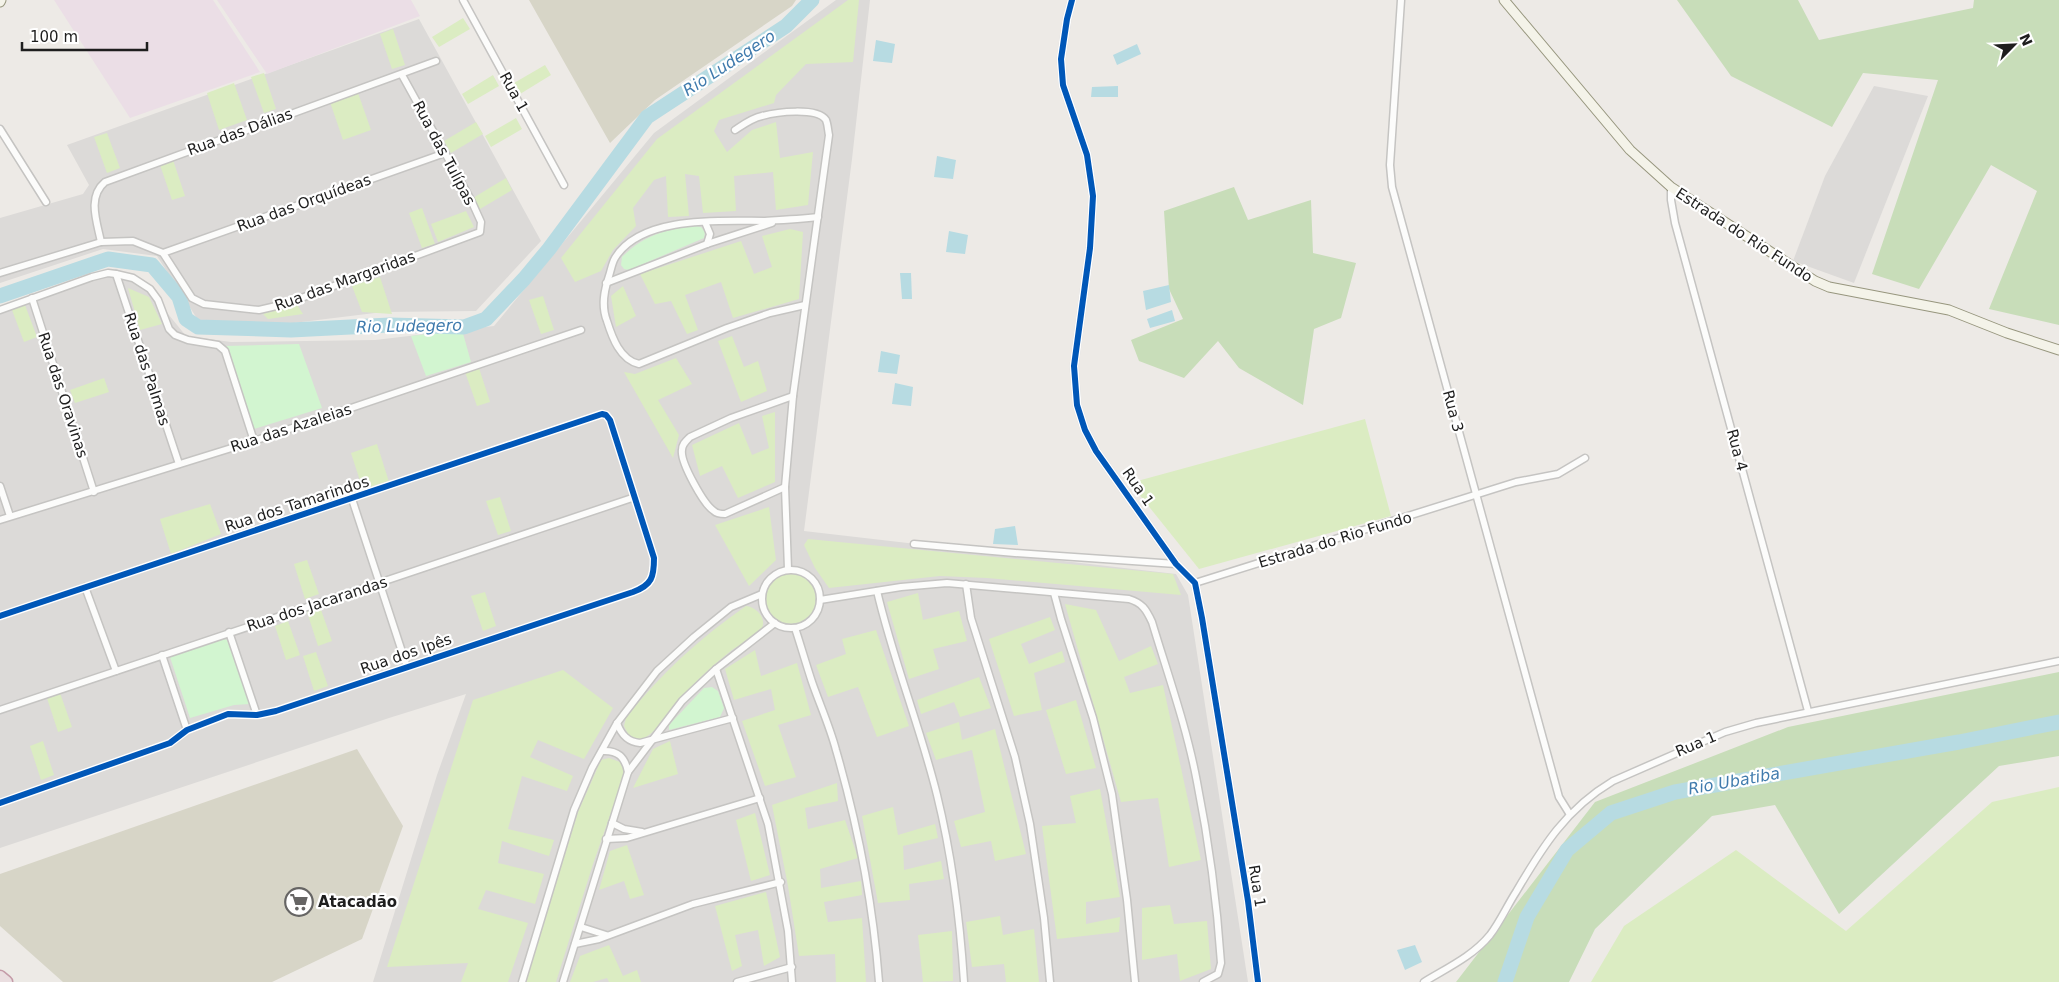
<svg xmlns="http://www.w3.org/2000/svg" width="2059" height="982" font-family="'DejaVu Sans',sans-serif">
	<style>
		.residential { fill: #dcdad8 }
		.industrial { fill: #ebdee6 }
		.construction { fill: #d7d5c7 }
		.grass { fill: #dbecc2 }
		.forest { fill: #c8ddb9 }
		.park { fill: #d2f5d0 }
		.water { fill: #b7dbe2 }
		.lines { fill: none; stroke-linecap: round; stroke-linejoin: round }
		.river { stroke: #b7dbe2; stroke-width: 15 }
		.street-casing { stroke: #c5c4c2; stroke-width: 9 }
		.secondary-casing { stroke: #97967e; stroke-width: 11 }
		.highway-casing { stroke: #c49ba8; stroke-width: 15 }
		.street { stroke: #fcfcfb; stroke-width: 6 }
		.secondary { stroke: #f4f3e9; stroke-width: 9 }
		.highway { stroke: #eadee0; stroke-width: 12 }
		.cycleway-casing { stroke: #fff; stroke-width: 9 }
		.cycleway { stroke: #0057b8; stroke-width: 6 }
		.labels { text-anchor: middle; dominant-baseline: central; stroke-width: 4.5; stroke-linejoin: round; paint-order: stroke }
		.street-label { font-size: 15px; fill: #1e1e1e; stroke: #fff }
		.poi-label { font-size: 15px; font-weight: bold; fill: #1e1e1e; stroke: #fff; text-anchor: start }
		.water-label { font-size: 16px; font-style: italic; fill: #407bad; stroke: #fff }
	</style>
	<rect width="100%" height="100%" fill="#edeae6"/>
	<g class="residential">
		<path d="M836,0H870L852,159L804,531L1176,574L1188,595L1248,982H373L437,775L466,694L389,718L0,848V306L115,270L151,293L186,336L231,342L375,340L494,326L654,133Z"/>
		<path d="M419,19L541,241L476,311L383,312L285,324L198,320L157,256L103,249L0,283V218L83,194L89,185L67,145Z"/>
		<path d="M1874,86L1928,96L1854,283L1793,261L1825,176Z"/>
	</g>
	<g class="industrial">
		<path d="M54,0H213L260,72L130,118Z"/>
		<path d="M217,0H411L420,16L267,74Z"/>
	</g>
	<g class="construction">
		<path d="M529,0H796L792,6L655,100L610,143Z"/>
		<path d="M357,749L403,826L362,939L272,982H63L0,926V874Z"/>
	</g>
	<g class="grass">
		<path d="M848,0H859L853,62L806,64L776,95L774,103L719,120L714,131L727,152L752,130L776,122L780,158L813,152L808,205L776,210L773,172L734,176L736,211L703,213L699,176L685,174L689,216L668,217L666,176L654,180L633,208L636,226L613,250L601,271L575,282L561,258L657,139Z"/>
		<path d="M463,18L470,29L439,47L432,37Z"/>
		<path d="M393,29L405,65L392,69L380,34Z"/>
		<path d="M545,65L551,75L520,94L514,83Z"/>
		<path d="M264,73L276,109L264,113L251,77Z"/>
		<path d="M493,75L499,86L468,104L462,94Z"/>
		<path d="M234,83L247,120L219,130L207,93Z"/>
		<path d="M358,93L371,130L343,140L330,102Z"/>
		<path d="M516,118L522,129L491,147L485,136Z"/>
		<path d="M476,122L483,134L451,153L444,141Z"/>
		<path d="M107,133L120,168L107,173L94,137Z"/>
		<path d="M173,160L185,196L172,200L160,165Z"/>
		<path d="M506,178L512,190L480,209L473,198Z"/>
		<path d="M422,208L435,244L422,248L409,213Z"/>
		<path d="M466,211L474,227L438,242L431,224Z"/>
		<path d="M790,229L803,232L799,299L733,318L721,282L685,295L698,330L687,334L671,301L655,304L640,274L741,241L754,274L772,267L762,236Z"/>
		<path d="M380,277L392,314L362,312L352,286Z"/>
		<path d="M623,286L636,316L616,327L611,296Z"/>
		<path d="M128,288L149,297L162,324L140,330Z"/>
		<path d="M543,296L554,330L541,334L529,300Z"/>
		<path d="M296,303L303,314L268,319L263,314Z"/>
		<path d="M25,305L37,337L24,342L12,310Z"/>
		<path d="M732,336L744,367L758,361L767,391L741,402L718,341Z"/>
		<path d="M676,358L692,384L658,400L679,435L673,458L624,372L635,374Z"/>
		<path d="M479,368L490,402L477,406L465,372Z"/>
		<path d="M104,378L109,392L75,403L70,390Z"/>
		<path d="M775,412V482L738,498L722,466L700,476L692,445L739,423L752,455L769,448L762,416Z"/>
		<path d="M1365,419L1391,516L1199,569L1130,483Z"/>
		<path d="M377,444L389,482L363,490L351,453Z"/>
		<path d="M500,497L511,531L498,535L486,501Z"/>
		<path d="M210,504L221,534L171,554L160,519Z"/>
		<path d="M769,507L776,560L749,586L715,525Z"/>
		<path d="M808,539L1173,574L1181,595L987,578L940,576L829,588L815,568L804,545Z"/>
		<path d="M307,560L319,594L305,599L294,564Z"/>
		<circle cx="791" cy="599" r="26"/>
		<path d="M485,592L496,626L483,631L471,596Z"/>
		<path d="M918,593L923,620L959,611L967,641L933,649L939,669L909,679L887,602Z"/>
		<path d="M1065,604L1096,610L1119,661L1151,646L1158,664L1124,677L1130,693L1163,685L1201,860L1169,867L1158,798L1121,802Z"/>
		<path d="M746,606C757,607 769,620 760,631C753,639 740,644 732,650C717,662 702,675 689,689C678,701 654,738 639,740L629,736L624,726L626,718C660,674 700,638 746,606Z"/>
		<path d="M320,607L332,641L318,646L307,612Z"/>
		<path d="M1050,617L1055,630L1021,644L1029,664L1062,651L1065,662L1034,673L1042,710L1014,716L989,639Z"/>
		<path d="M288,621L300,655L286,660L275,626Z"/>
		<path d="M876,630L909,726L877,737L858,687L828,697L816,665L846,654L842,639Z"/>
		<path d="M755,650L761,676L797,663L811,715L778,725L796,777L765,786L742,721L775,710L771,689L734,700L725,669Z"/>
		<path d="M316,652L328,686L314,691L303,656Z"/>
		<path d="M563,670L613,708L584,759L538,740L530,757L573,776L567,791L522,776L508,829L554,840L549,856L502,841L498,863L544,874L535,904L486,890L478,909L528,923L508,982H461L468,963L387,967L473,700Z"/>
		<path d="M979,677L991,708L960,717L954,702L921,714L917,700Z"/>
		<path d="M60,693L72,727L58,732L47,698Z"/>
		<path d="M1076,700L1096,768L1066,774L1046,710Z"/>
		<path d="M959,722L962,740L995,729L1026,854L995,861L991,841L961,847L954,821L985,812L972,750L936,760L926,733Z"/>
		<path d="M43,741L54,775L41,780L30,746Z"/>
		<path d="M670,741L678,774L633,788L653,749Z"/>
		<path d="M609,758L620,762L625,773L593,864L556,982H526L578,812L601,760Z"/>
		<path d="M837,783L838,801L805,808L808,829L845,820L858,858L820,869L821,888L861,881L862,895L824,902L828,922L862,918L866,982H836L835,954L799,956L788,886L772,805Z"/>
		<path d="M2059,787V982H1591L1624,926L1736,850L1846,931L1992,802Z"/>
		<path d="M1100,789L1120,897L1086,902V924L1120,917L1119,932L1057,939L1042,826L1076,823L1070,796Z"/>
		<path d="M893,807L898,835L935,824L938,838L903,846L904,870L941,861L944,879L909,884L910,900L878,903L862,816Z"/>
		<path d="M755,813L770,875L751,881L736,820Z"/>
		<path d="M627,845L644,895L630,899L624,881L599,890L610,851Z"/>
		<path d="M766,892L780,957L764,966L758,930L735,935L742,966L732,971L715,906Z"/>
		<path d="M1170,905L1174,924L1207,921L1211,969L1180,981L1177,954L1142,960V908Z"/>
		<path d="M1000,916L1003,935L1034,929L1039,982H1006L1004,964L972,967L966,922Z"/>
		<path d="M952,931L953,981L923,982L918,935Z"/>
		<path d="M609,945L623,976L637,970L641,982H609L607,978L593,982H570L580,956Z"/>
	</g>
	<g class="forest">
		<path d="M1677,0H1798L1819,40L1973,8L1974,0H2059V325L1989,309L2037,191L1991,165L1919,289L1872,274L1938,80L1863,73L1832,127L1731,76Z"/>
		<path d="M1234,187L1248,220L1311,200L1313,253L1356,263L1341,318L1314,329L1303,405L1239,368L1218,341L1184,378L1139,361L1131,340L1183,319L1169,289L1164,211Z"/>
		<path d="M2059,672V756L1999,766L1839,914L1775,805L1712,816L1595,929L1569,982H1456L1595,802L1788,727Z"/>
	</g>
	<g class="park">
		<path d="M696,226L701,227L705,232L704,238L629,270L624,269L621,265L622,257C644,235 666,229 696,226Z"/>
		<path d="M462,330L471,362L426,376L411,336Z"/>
		<path d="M299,344L322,408L254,429L225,346Z"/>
		<path d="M220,638L227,640L250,704L234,705L190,718L169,654Z"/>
		<path d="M712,687L718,691L724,708L720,717L669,730V725L704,688Z"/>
	</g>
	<g class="water">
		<path d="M876,40L895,44L892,63L873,61Z"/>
		<path d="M1137,44L1141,54L1117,65L1113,55Z"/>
		<path d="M1118,86V97H1091L1092,87Z"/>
		<path d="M937,156L956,160L953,179L934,177Z"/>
		<path d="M949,231L968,235L965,254L946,252Z"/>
		<path d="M900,273H911L912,299H902Z"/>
		<path d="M1169,285L1171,302L1146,310L1143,291Z"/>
		<path d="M1172,310L1175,321L1150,328L1147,319Z"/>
		<path d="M881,351L900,355L897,374L878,372Z"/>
		<path d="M895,383L913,387L911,406L892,404Z"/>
		<path d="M1015,526L1018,545L993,544L995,529Z"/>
		<path d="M1415,945L1422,962L1405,970L1397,950Z"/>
	</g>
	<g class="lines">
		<g class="river">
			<path d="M0,296L108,259L152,265L179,297L186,319L198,327L291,330L390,325L464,327L486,319L524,279L549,249L647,117L786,26L812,0"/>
			<path d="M1505,982L1527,917L1567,850L1611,813L1675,792L1959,742L2059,722"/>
		</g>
		<defs>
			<g id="street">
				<path d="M463,0L564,185"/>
				<path d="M1072,0L1067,19L1061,59L1063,85L1087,155L1093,196L1090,248L1074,366L1077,405L1085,430L1096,451L1176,564L1195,583L1202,618L1248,901L1258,982"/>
				<path d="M1401,0L1390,165L1392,187L1559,797L1569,813"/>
				<path d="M0,129L46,202"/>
				<path d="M735,130C744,124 752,118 762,116C776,112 817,107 826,120C828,125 828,131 829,135L793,396L785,487L788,569"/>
				<path d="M1671,187V200L1675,223L1808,711"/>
				<path d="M705,222L710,234L707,244"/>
				<path d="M101,242C97,222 87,197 105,182L436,61"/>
				<path d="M163,253L445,153"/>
				<path d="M0,273L101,242L133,241L163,253L192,298L204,304L259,310L285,304L480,232L481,222L471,200L402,75"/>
				<path d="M116,274L179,464"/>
				<path d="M606,283L707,244L772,223"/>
				<path d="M32,298L94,492"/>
				<path d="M805,305L770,313L727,328L639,364C620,360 612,337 607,321C601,306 604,291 609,276C611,270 612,263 615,258C641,215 722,221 765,221C782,220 800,219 818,217"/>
				<path d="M0,310L92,277L108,273L116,274L133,278L150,289L158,300L169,329L175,335L188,340L218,345L225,351L254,441"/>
				<path d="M0,486L10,516"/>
				<path d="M785,487L725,514C721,514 717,514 714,511C704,505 680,462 682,450C682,444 686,441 690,437L731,418L793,396"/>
				<path d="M352,499L407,667"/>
				<path d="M0,520L254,441L581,330"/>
				<path d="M914,544L1015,553L1176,564"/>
				<circle cx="791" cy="599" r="29"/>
				<path d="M1195,583L1516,482L1558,474L1585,458"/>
				<path d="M966,584L971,618L1015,757L1030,824L1044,918L1050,982"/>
				<path d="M85,587L116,671"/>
				<path d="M877,591C893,660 920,726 937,795C952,856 960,919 964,982"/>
				<path d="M1054,593L1061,619L1093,718L1112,794L1127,900L1135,982"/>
				<path d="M820,600L901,587L947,583L1129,599C1142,603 1146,609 1152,622C1168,675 1187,728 1197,782C1209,842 1217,903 1221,963L1218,974L1203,982"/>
				<path d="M0,616L602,414L606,415L610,420L654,558C654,577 652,585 633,592L276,711L257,715L228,714L187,730L170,743L0,803"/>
				<path d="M795,628C801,646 806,664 812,682C820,705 830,727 836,750C858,826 873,903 879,982"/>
				<path d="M229,632L257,715"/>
				<path d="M162,655L187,730"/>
				<path d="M716,669L768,824L788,931L792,982"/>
				<path d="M0,710L635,497"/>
				<path d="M617,723C621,734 627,742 640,743L733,718"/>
				<path d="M602,751C618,750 625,757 628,772"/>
				<path d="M612,823L624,829L642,832"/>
				<path d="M606,839L627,838L760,798"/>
				<path d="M581,927L606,935"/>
				<path d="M575,944L599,939L693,904L781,882"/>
				<path d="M522,982L574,810L592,768L617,723L657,671L694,637L731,607L762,594"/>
				<path d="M563,982L628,772L682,701L716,669L775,623"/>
				<path d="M737,982L792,967"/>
				<path d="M1424,982C1447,968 1473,956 1490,935C1500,922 1507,906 1516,892C1543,846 1566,809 1613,781L1725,732L1756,723L2059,661"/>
			</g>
			<g id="secondary">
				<path d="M1504,0L1630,150L1671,187L1815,281L1829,287L1949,310L2007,333L2059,350"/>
				<path d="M0,2L1,0"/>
			</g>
			<path id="highway" d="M0,977L6,982"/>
		</defs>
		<use href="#street" class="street-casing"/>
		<use href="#secondary" class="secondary-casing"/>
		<use href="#highway" class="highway-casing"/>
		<use href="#street" class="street"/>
		<use href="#secondary" class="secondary"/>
		<use href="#highway" class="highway"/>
		<defs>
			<g id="cycleway">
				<path d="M1072,0L1067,19L1061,59L1063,85L1087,155L1093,196L1090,248L1074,366L1077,405L1085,430L1096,451L1176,564L1195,583L1202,618L1248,901L1258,982"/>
				<path d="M0,616L602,414L606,415L610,420L654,558C654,577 652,585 633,592L276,711L257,715L228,714L187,730L170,743L0,803"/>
			</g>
		</defs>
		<use href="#cycleway" class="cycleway-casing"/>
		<use href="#cycleway" class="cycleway"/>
	</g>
	<defs>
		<symbol id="supermarket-ring" viewBox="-11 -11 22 22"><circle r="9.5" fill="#fff" stroke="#666564" stroke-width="1.5"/><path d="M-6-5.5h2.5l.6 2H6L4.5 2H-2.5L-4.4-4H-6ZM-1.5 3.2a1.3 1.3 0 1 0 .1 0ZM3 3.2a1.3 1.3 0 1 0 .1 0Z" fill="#666564"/></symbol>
	</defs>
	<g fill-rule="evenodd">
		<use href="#supermarket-ring" x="283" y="886" width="32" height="32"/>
	</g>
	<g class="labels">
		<g class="street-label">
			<text transform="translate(514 92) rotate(61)">Rua 1</text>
			<text transform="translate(240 132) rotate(-20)">Rua das Dálias</text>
			<text transform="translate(444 153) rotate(62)">Rua das Tulípas</text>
			<text transform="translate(304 203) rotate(-20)">Rua das Orquídeas</text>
			<text transform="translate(1744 235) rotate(33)">Estrada do Rio Fundo</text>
			<text transform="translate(345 281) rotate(-20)">Rua das Margaridas</text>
			<text transform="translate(147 369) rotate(72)">Rua das Palmas</text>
			<text transform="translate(63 395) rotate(72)">Rua das Oravinas</text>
			<text transform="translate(1453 411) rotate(75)">Rua 3</text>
			<text transform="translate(291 428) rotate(-18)">Rua das Azaleias</text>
			<text transform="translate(1737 450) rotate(75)">Rua 4</text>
			<text transform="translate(1138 487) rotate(55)">Rua 1</text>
			<text transform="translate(297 504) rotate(-18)">Rua dos Tamarindos</text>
			<text transform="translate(1335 540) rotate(-17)">Estrada do Rio Fundo</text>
			<text transform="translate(317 604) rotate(-18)">Rua dos Jacarandas</text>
			<text transform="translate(406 654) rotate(-19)">Rua dos Ipês</text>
			<text transform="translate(1696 744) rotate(-23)">Rua 1</text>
			<text transform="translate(1257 886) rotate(81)">Rua 1</text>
		</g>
		<g class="poi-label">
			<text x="318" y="902">Atacadão</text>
		</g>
		<g class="water-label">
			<text transform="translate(729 63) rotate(-33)">Rio Ludegero</text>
			<text transform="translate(409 326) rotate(-1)">Rio Ludegero</text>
			<text transform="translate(1734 781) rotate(-10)">Rio Ubatiba</text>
		</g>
	</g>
	<g transform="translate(2014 45) rotate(66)" stroke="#ffffff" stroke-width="4" paint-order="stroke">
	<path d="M0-4L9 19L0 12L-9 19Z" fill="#1e1e1e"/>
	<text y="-8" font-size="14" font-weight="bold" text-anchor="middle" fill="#1e1e1e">N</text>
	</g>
	<path d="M22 42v8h125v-8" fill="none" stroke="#1e1e1e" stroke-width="2.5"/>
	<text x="30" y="42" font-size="15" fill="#1e1e1e" stroke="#ffffff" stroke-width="4" paint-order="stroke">100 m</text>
</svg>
